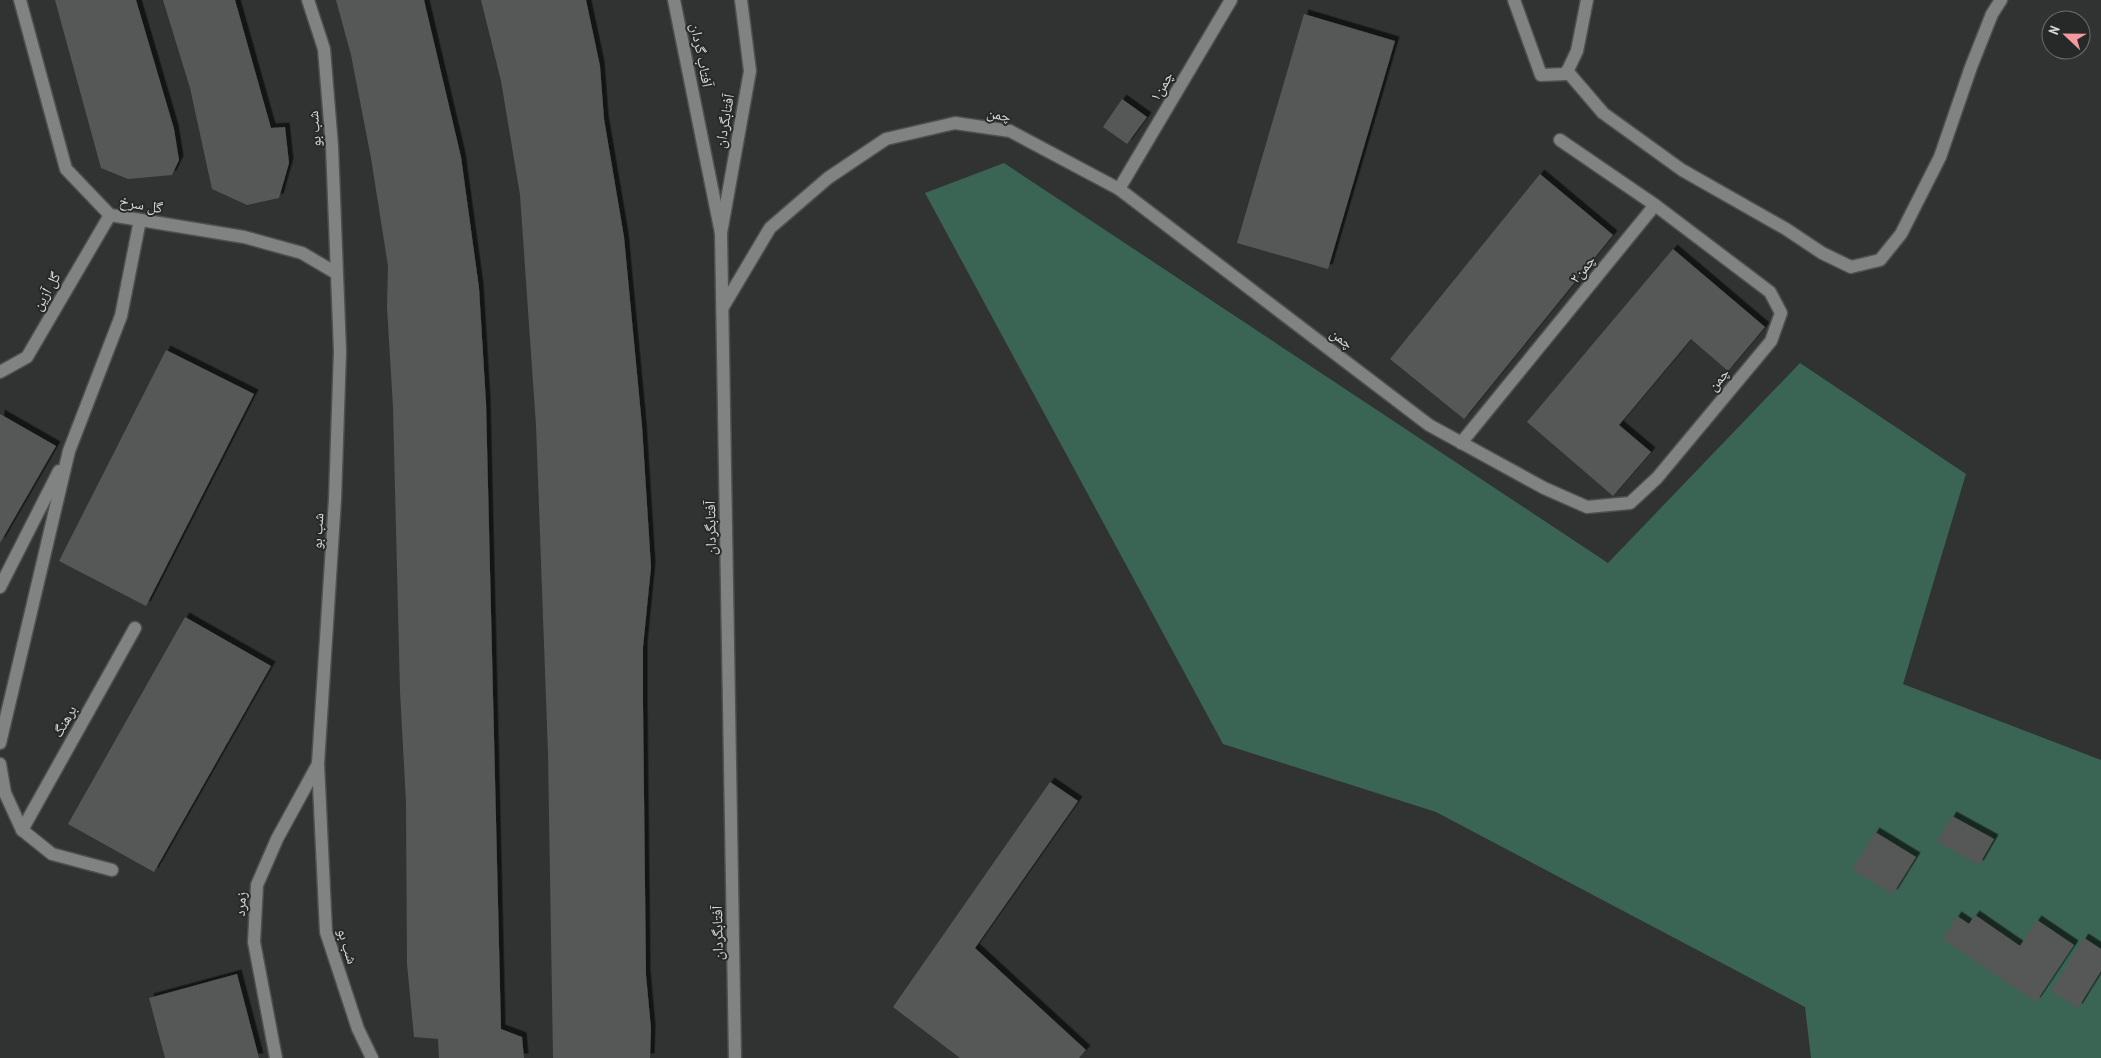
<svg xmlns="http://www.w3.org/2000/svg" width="2101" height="1058" font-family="'PT Sans Narrow','Noto Naskh Arabic',sans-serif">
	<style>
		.forest { fill: #3a6453 }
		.building { fill: #555856; filter: url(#shadow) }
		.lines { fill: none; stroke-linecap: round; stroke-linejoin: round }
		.service-casing { stroke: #4d504f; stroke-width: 15 }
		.minor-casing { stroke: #4d504f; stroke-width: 15 }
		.secondary-casing { stroke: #4d504f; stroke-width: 15 }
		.service { stroke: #808382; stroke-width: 12 }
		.minor { stroke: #808382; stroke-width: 12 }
		.secondary { stroke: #808382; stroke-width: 12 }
		.labels { text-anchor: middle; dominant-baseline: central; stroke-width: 4; stroke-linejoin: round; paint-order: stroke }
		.street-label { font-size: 15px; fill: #d7d9d8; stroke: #272928 }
	</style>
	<defs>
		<filter id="shadow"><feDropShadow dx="4.5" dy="-4.5" stdDeviation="0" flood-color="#0009"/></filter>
	</defs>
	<rect width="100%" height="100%" fill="#303332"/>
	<path class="forest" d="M1004,163L1608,563L1800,363L1966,474L1903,684L2101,760V1058H1811L1805,1007L1436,812L1223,744L925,193Z"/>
	<g class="building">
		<path d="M55,0H136L174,129L179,160L172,175L128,179L101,168Z"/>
		<path d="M163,0H235L271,128L285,127L289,163L279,198L247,205L212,189L190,88Z"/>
		<path d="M336,0H424L461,157L479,288L486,403L501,1029L522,1037L524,1058H439L438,1039L414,1037L407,964L406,802L400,691L393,407L387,307L388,266L371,158L351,55Z"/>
		<path d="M481,0H586L600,66L604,119L624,237L642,426L651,567L643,647V705L646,975L651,1029L650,1058H553L548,753L536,425L520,195L501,81Z"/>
		<path d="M1304,14L1395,41L1328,269L1237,243Z"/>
		<path d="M1122,99L1147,117L1127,144L1103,127Z"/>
		<path d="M1540,174L1613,235L1464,419L1390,359Z"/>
		<path d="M1673,249L1765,327L1728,371L1691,339L1619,425L1651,452L1613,496L1527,422Z"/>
		<path d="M166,350L254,394L146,606L59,561Z"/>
		<path d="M0,414L56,446L0,543Z"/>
		<path d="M185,617L271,666L154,872L68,824Z"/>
		<path d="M1050,782L1078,801L975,948L1086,1050L1079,1058H960L893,1007Z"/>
		<path d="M1952,816L1994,839L1979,865L1937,842Z"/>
		<path d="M1875,832L1916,857L1893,894L1852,870Z"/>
		<path d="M1975,915L2020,946L2037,920L2074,945L2036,1002L1942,939L1957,916L1969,924Z"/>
		<path d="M2084,938L2101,949V971L2078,1008L2051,991Z"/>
		<path d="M237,974L259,1058H165L149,998Z"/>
	</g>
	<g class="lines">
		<defs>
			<g id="service">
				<path d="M1514,0L1541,75L1566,74L1577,51L1587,0"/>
				<path d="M1567,71L1603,113L1682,170L1786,229L1822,253L1851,267L1880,260L1901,234L1940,157L1971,67L1992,14L2001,0"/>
			</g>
			<g id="minor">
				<path d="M20,0L66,169L110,215L244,237L302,253L336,273"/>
				<path d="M1119,189L1231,0"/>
				<path d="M721,233L750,71L741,0"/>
				<path d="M723,307L770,228L828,178L886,139L955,123L1010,131L1119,189L1429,425L1544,488L1587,507L1630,503L1657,478L1771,341L1781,313L1770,292L1655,205"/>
				<path d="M0,372L27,357L110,215"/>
				<path d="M1461,443L1655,205L1560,140"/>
				<path d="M0,587L59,471"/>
				<path d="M0,743L69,451L121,316L140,220"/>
				<path d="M0,764L5,793L22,830L52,854L112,870"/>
				<path d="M22,830L135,628"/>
				<path d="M276,1058L254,942L257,885L277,839L318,764"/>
			</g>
			<g id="secondary">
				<path d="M308,0L324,49L332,146L340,351L335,499L318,764L326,932L358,1029L372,1058"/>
				<path d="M674,0L721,233L735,1058"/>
			</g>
		</defs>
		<use href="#service" class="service-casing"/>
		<use href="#minor" class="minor-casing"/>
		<use href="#secondary" class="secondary-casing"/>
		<use href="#service" class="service"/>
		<use href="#minor" class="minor"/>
		<use href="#secondary" class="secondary"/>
	</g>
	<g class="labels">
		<g class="street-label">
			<text transform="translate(702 55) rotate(79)">آفتاب گردان</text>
			<text transform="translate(1161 86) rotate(-59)">چمن۱</text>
			<text transform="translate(999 114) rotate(11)">چمن</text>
			<text transform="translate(724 121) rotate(-80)">آفتابگردان</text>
			<text transform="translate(314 129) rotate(-95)">شب بو</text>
			<text transform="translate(141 204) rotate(10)">گل سرخ</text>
			<text transform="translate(1582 269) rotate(-51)">چمن۲</text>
			<text transform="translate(46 291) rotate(-60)">گل آزین</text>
			<text transform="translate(1342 338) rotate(37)">چمن</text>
			<text transform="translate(1718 379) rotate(-50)">چمن</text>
			<text transform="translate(710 528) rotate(-91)">آفتابگردان</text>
			<text transform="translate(317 531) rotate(-87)">شب بو</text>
			<text transform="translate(64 721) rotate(-61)">برهنگ</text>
			<text transform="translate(240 904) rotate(-87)">زمرد</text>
			<text transform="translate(717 933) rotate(-91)">آفتابگردان</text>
			<text transform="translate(348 946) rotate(73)">شب بو</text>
		</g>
	</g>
	<g transform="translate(2066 35) rotate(292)"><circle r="24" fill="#272928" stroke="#6d6f6e"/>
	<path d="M0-4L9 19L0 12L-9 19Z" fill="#f49a9f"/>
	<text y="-8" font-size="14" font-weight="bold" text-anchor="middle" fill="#d7d9d8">N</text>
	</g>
</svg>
